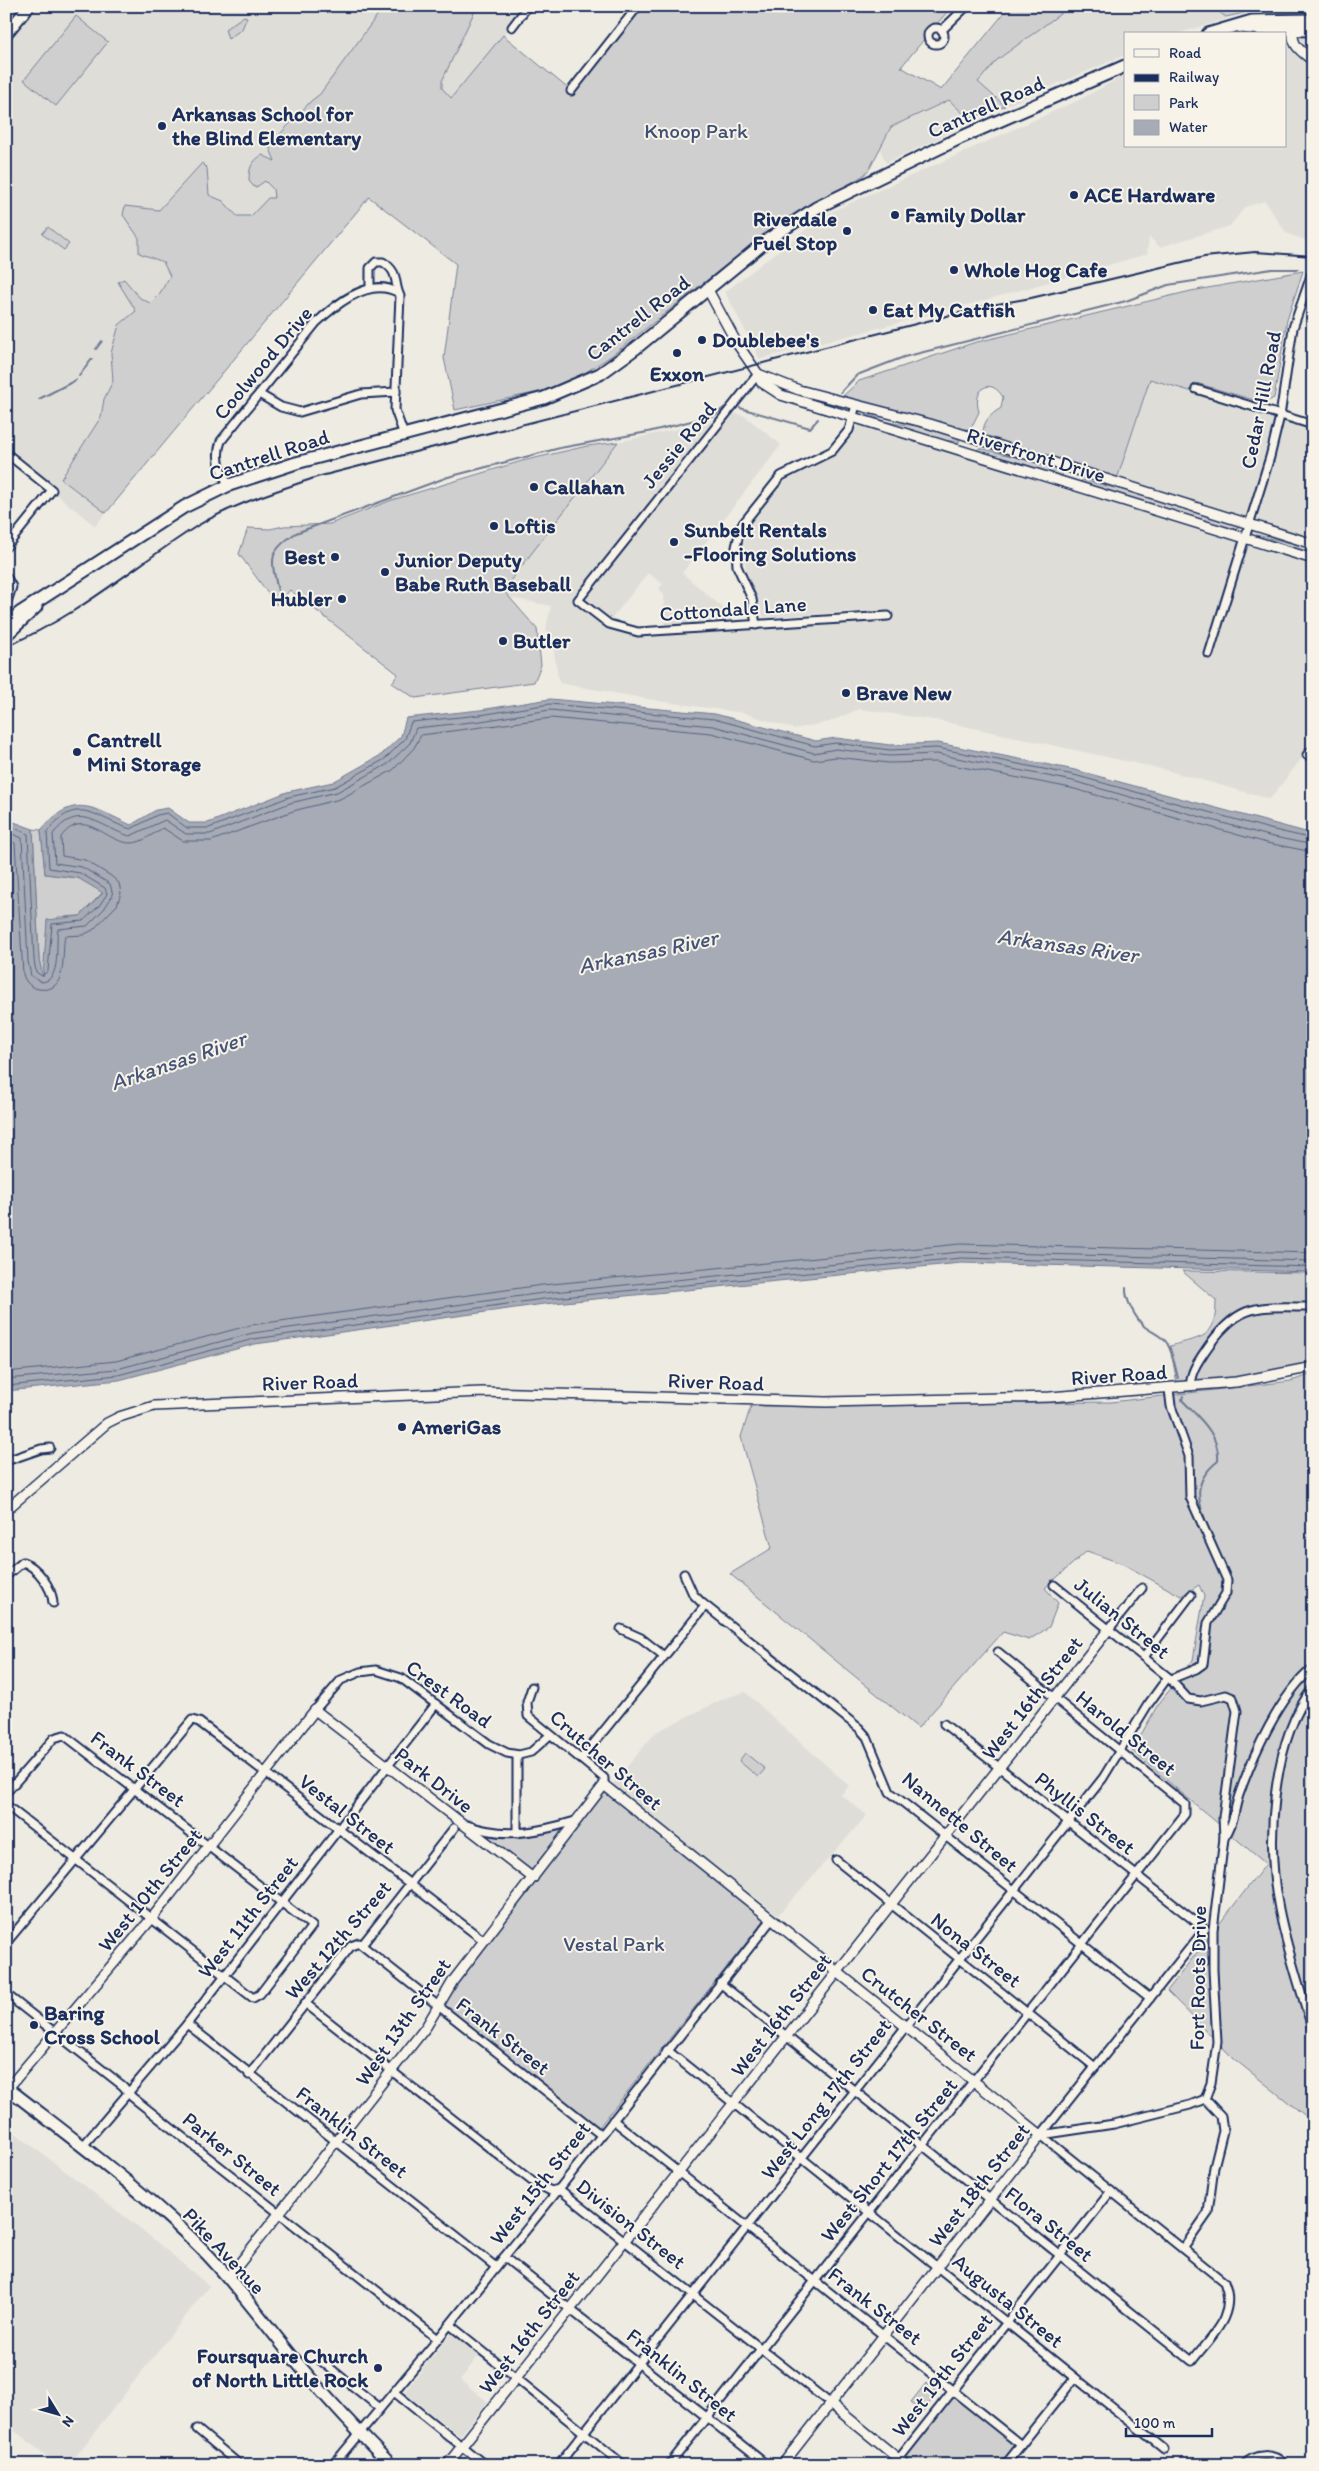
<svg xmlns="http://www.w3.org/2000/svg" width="1319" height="2471" viewBox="0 0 1319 2471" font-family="Itim,sans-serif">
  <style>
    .built { fill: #deddd8 }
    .green { fill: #cfcfcf; stroke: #757f96 }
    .water { fill: #a6abb5; stroke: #6e7992 }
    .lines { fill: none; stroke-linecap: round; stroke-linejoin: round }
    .shore { stroke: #536181; stroke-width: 1 }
    .stream { stroke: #6e7992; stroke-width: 2 }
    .minor-casing { stroke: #1b2f5e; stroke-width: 11 }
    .tertiary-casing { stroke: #1b2f5e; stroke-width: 12 }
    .secondary-casing { stroke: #1b2f5e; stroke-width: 14 }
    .primary-casing { stroke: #1b2f5e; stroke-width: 15 }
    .minor { stroke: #f7f3e8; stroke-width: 7 }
    .tertiary { stroke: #f7f3e8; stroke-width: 9 }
    .secondary { stroke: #f7f3e8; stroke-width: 10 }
    .primary { stroke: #f7f3e8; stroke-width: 11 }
    .rail { stroke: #1b2f5e; stroke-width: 2 }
    .poi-dot { fill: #1b2f5e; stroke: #f7f3e8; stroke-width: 2 }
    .labels { text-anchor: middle; stroke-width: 4; stroke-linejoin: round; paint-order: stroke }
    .street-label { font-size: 21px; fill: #1b2f5e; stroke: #f7f3e8 }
    .poi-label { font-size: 21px; font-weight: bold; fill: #1b2f5e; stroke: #f7f3e8; text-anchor: start }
    .park-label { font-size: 21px; fill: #3f4f75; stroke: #f7f3e8 }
    .water-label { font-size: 22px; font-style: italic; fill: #455478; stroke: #f7f3e8 }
  </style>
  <rect width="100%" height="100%" fill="#eeebe2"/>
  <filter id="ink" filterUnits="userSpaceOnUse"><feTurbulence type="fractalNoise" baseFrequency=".02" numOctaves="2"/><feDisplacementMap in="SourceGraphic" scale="10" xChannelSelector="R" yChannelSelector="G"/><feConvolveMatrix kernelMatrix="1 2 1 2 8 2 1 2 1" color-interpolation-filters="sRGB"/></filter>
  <g filter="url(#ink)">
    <g class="built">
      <path d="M29,6H528L95,526L6,453V34Z"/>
      <path d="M1071,6H1210L1226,17V19L1176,34H1125V55L1005,106L978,82L997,60Z"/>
      <path d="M1302,31L1313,33V243L1286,233L1265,201L1245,207L1230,226L1160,247L1149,237L1147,254L978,302L760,359L725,292L826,214L1079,100L1125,75V146H1285V48L1288,49Z"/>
      <path d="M949,100L970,121L950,130L939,138L886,163L880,149L891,127Z"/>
      <path d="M1150,379L1313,430V744L1270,799L1162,769L941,721L859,709L829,722L794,729L744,713L659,701L559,683L553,646L546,629L551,606L510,598L502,590L618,442L714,421L724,412L733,413L745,416L781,445L682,573L729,613L731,624L665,629L664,594L659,589L663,584L648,573L609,622L582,602L580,604L616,628L647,634L869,621L871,611L764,617L747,575L743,548L748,526L784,481L835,456L858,425H864L1110,501Z"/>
      <path d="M745,1692L849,1786L841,1795L867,1815L778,1915L611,1786L656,1732L723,1699Z"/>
      <path d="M6,2126L141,2229L209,2286L69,2465H58L6,2424Z"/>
      <path d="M453,2331L480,2354L460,2380L488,2402L460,2436L404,2392Z"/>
    </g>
    <g class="green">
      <path d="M384,6H477L442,81V88L451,98L503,35L571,91L638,6H952L901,67L941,90L1010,6H1071L997,60L978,82L1005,106L969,119L949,100L891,127L870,168L864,175L764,235L611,356L583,374L543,391L455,410L444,358L456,264L369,197L106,513L61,479L101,417L104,399L113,381L111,353L119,325L136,311L118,282L124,279L140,298L150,303L160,293L170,276L163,262L139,253V238L123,215L125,206L159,210L202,163L207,168L209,195L223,201L237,216H251L268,198H274L273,189L265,181L255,188L249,181C249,168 251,162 262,155L275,161L269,146L311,101L320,94Z"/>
      <path d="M1210,6H1236L1244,13L1226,17Z"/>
      <path d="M76,16L108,42L56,106L24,80Z"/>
      <path d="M244,16L247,17L242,29L228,39L225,29Z"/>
      <path d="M48,227L69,244L64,250L42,234Z"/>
      <path d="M1303,271L1287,320L1274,398L1264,403L1196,383L1193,392L1150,379L1117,479L988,438L983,434C983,421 990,415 1001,408L1003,397C990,376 972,389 979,412L971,428L961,431L840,399L859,381L973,343L1191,291Z"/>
      <path d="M867,414C876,417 884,421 893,423C911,426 949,426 960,441C939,444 886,424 864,417Z"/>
      <path d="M618,442L503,590L537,629L541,665L534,682L415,698L392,683L398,674L290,590L277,605L239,554L248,528L270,529L284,526L330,524L392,500L522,461L587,446Z"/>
      <path d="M979,448L1055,467L1063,475L1059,476L983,454L977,450Z"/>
      <path d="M1082,480L1155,498L1235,523L1239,527L1232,528L1129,500L1081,483Z"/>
      <path d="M1256,535L1313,548V557L1255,537Z"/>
      <path d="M33,829L41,830L45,874L78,878L103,892L80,916L58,917L43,980L39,959Z"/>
      <path d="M1182,1271L1313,1273V1365L1232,1380L1177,1383L1170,1346C1203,1336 1216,1340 1216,1300Z"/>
      <path d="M1313,1374V1867L1307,1905L1313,1909V2122L1233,2058L1167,1991L1266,1864L1132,1751L1157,1706L1193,1660L1204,1596L1199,1585L1181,1596L1123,1564L1087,1551L1045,1588L1058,1603L1049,1627L1029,1640L1003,1632L918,1728L730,1574L772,1548L741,1437L751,1406L1111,1402L1291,1381Z"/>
      <path d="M745,1753L765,1769L758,1777L739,1761Z"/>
      <path d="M603,1792L608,1793L766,1918L599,2127L443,2007L458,1980Z"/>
      <path d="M558,1830L561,1834L535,1869L531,1870L488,1838V1836L527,1837Z"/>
      <path d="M926,2383L938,2392L923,2411L911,2402Z"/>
      <path d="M952,2397H956L1015,2443V2446L1001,2465H914L906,2459V2455Z"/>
    </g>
    <path class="water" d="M550,699L715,714L816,741L836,738L890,745L938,743L1075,770L1313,834V1272L961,1263L544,1304L255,1344L119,1380L6,1391V819L33,829L39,959L43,977L47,920L80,916L103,893L78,878L45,874L41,830C74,792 92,807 131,825L156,810L168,808L189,823H208L287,792L333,782L381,755L401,736L406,718L480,710Z"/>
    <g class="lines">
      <g class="shore">
        <path d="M6,824L28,834L34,960L36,972L42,976L48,971L52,924L83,921L99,906L107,894L105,888L80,873L49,868L47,832C78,792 96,819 131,829L157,815L167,813L187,828H209L289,797L335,787L385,759L405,739L411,722L480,715L550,704L714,719L815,746L836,743L890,750L937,748L1074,775L1270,829L1313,839"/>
        <path d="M6,831L22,838L28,961L31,976L42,982C62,980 55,944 58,929L87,926L104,909L113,895L110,884L82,867L55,863L53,834C80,800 100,828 130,836L165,820L186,834H210L290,803L337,792L388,764L410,743L416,728L481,721L550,710L713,726L814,753L836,749L889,756L937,754L1073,781L1269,836L1313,845"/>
        <path d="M6,839L15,843L23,974C25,982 31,988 39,989C69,994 61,953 65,936L83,935L93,930L117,905L121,893L119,883L111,876L85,860L62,856L61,837C84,806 106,843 131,843C143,843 153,833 163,828L183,841H211L293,811L340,799L393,770L414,748L421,735L551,718L711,733L814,760L836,757L889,763L936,762L1071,788L1267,843L1313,852"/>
        <path d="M6,1372L116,1361L251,1325L542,1285L960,1244L1313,1253"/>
        <path d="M6,1379L117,1369L253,1333L543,1293L960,1252L1313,1261"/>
        <path d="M6,1386L118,1375L254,1339L543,1299L961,1258L1313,1267"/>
      </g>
      <g class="stream">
        <path d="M96,349L102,341"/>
        <path d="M79,376L92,359"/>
        <path d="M841,392L857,375L904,357L1126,301L1168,285L1272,269H1298"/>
        <path d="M39,399L76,380"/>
        <path d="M740,408L810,428L818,419"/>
        <path d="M278,591C271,559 267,552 296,533L448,477L560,448L648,432L715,415L725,407"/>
        <path d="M1126,1288C1125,1300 1136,1319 1145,1327C1153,1333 1161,1335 1167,1343C1173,1353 1175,1367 1178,1378"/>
        <path d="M1183,1396L1182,1400C1199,1418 1220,1434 1218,1461C1186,1486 1202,1509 1213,1541"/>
      </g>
      <g class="minor-casing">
        <g id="minor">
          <path d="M512,27L528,6"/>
          <circle cx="936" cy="36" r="8"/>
          <path d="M942,30L967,6"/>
          <path d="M571,91L638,6"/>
          <path d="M370,287V268L376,262H383C400,273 393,282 400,296L395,410L404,435"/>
          <path d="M758,374L578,600L609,624L638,632L888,616"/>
          <path d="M1196,389L1313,425"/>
          <path d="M259,394L281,407L300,412L361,394L396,392"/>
          <path d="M6,453L52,490L6,547"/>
          <path d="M229,485C220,472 215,457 221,441L316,323C336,304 369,277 397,292"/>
          <path d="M6,576L12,587L6,605"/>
          <path d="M756,625L752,599L737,566L736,547L741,526L781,476L832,451L849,430L856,405"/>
          <path d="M1209,654L1270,457L1280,416L1293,328L1313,270"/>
          <path d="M1313,749L1307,755L1313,757"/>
          <path d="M1191,1386C1189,1374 1199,1360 1205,1351C1239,1301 1257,1307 1313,1307"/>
          <path d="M1169,1389L1171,1406L1189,1456L1190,1497L1227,1580L1226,1593L1208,1623L1203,1664L1196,1669L1171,1679"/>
          <path d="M6,1461L41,1449L50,1448"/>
          <path d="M684,1574L693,1594L701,1602L859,1728L867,1737L890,1792L1150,1998"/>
          <path d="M6,1576L23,1562C37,1567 52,1587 53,1603"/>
          <path d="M1054,1585L1168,1677L1188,1699L1201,1701L1226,1695L1233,1698L1237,1711L1223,1817L1224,1838"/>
          <path d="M621,1629L641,1638L664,1656"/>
          <path d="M1109,1629L1142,1588"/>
          <path d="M1144,1657L1191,1595"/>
          <path d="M532,1687L527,1702L528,1716L604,1778V1785"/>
          <path d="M1313,1688C1271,1741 1266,1845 1279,1909C1287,1950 1301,1991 1313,2031"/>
          <path d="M315,1710L341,1680L360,1672L376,1670L401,1678L489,1744L507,1753L519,1755L531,1752L550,1735"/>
          <path d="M944,1724L1205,1929L1041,2135"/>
          <path d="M517,1755V1833"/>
          <path d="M581,1759L705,1606"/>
          <path d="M6,1793L54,1738L64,1735L312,1926L260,1994L253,1998L6,1805"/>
          <path d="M467,1825C504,1839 539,1832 575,1821"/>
          <path d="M836,1860L1095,2067"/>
          <path d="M6,1943L192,1720L199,1722L228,1744L483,1940"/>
          <path d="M362,1945L454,1828"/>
          <path d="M720,1983L1192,2361C1210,2337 1238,2315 1224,2282L1041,2135"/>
          <path d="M6,1994L123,2086L132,2097L438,2339"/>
          <path d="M305,2003L533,2182L551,2191L559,2189L831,2404"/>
          <path d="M187,2024L496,2267"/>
          <path d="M667,2050L1164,2449"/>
          <path d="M249,2075L351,1946L359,1943L601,2135"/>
          <path d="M613,2120L1021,2445"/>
          <path d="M1041,2135L1114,2124L1190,2105L1205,2099L1211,2083L1217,2042L1213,1970V1930L1224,1838C1234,1825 1234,1810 1239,1795C1253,1755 1280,1695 1313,1668"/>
          <path d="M82,2147L187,2024L436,1704"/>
          <path d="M1183,2249L1208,2213L1214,2167L1223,2131L1221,2116L1205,2099"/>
          <path d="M504,2257L767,2465"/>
          <path d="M450,2325L624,2465"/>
          <path d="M320,2360L380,2408"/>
          <path d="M394,2392L485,2465"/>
          <path d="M197,2429L240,2465"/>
          <path d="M333,2465L438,2339L559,2189L772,1919"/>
          <path d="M558,2465L1103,1778L1147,1706L1168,1677"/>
          <path d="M669,2465L1185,1814V1804L998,1652"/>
          <path d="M894,2465L1111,2191"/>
          <path d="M1005,2465L1075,2378"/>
          <path d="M1244,2465C1254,2453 1274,2452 1285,2465"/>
        </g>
      </g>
      <g class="tertiary-casing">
        <g id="tertiary">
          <path d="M1294,28C1289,44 1301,51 1313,61"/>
          <path d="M707,288L736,342L758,374L761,382L781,395L1313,559"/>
          <path d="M758,374L799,390L930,424L1313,544"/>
          <path d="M6,1510L107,1423L119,1417L154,1406L482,1392L826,1402L1050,1397L1236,1382L1313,1367"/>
          <path d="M8,2088L152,1918L315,1710L533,1878"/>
          <path d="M228,2278L426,2027L453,1981L604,1785L1041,2135L782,2465"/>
          <path d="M831,2404L906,2465"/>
          <path d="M447,2465L1109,1629"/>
        </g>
      </g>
      <g class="secondary-casing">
        <path id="secondary" d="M6,34L29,6"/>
      </g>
      <g class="primary-casing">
        <g id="primary">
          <path d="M1241,27L1261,29L1313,30"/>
          <path d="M1208,34L1252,21L1313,20"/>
          <path d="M6,625L21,612L184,507L229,485L296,463L544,398L600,374L636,348L770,238L816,208L962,137L1125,66"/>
          <path d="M6,635L36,607"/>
          <path d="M6,2087C74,2140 146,2192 207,2254C242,2291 271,2332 304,2371C331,2403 361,2435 391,2465"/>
        </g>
      </g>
      <use href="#minor" class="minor"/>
      <use href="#tertiary" class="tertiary"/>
      <use href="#secondary" class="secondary"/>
      <use href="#primary" class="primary"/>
      <path class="rail" d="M6,646C76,618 134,566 197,526C233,504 277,491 317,477L986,306L1031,298L1204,257L1255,252L1313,256"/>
    </g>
  </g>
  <g class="poi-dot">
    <circle cx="162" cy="126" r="5"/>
    <circle cx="1074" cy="195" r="5"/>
    <circle cx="895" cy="215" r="5"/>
    <circle cx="847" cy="231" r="5"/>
    <circle cx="954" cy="270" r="5"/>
    <circle cx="873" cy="310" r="5"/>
    <circle cx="702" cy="340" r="5"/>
    <circle cx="677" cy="353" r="5"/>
    <circle cx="534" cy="487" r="5"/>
    <circle cx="494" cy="526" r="5"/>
    <circle cx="674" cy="542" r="5"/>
    <circle cx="335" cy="557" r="5"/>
    <circle cx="385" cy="572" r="5"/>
    <circle cx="342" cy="599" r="5"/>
    <circle cx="503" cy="641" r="5"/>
    <circle cx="846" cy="693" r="5"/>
    <circle cx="77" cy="752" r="5"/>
    <circle cx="402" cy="1427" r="5"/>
    <circle cx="34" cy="2025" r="5"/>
    <circle cx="378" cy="2368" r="5"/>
  </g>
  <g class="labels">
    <g class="street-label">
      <text transform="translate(986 107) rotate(-24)" y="7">Cantrell Road</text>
      <text transform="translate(638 318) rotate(-38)" y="7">Cantrell Road</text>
      <text transform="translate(263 363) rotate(-50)" y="7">Coolwood Drive</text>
      <text transform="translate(1261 400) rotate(-79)" y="7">Cedar Hill Road</text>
      <text transform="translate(679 445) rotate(-51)" y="7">Jessie Road</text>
      <text transform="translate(269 455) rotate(-18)" y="7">Cantrell Road</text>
      <text transform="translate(1036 455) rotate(17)" y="7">Riverfront Drive</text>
      <text transform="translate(733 609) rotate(-4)" y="7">Cottondale Lane</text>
      <text transform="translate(1119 1375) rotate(-4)" y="7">River Road</text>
      <text transform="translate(310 1382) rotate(-2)" y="7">River Road</text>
      <text transform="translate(716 1382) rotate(2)" y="7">River Road</text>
      <text transform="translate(1122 1618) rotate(39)" y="7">Julian Street</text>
      <text transform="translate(449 1694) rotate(36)" y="7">Crest Road</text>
      <text transform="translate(1032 1698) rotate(-52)" y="7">West 16th Street</text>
      <text transform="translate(1126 1733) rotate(39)" y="7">Harold Street</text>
      <text transform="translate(606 1760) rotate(41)" y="7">Crutcher Street</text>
      <text transform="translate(138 1769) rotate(37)" y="7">Frank Street</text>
      <text transform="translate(434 1780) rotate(38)" y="7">Park Drive</text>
      <text transform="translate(1085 1813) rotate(38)" y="7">Phyllis Street</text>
      <text transform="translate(347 1814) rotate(38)" y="7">Vestal Street</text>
      <text transform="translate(960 1822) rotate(40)" y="7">Nannette Street</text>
      <text transform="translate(150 1890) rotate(-51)" y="7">West 10th Street</text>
      <text transform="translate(248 1917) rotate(-52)" y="7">West 11th Street</text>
      <text transform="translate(338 1940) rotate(-49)" y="7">West 12th Street</text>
      <text transform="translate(976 1950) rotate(38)" y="7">Nona Street</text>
      <text transform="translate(1198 1978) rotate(-89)" y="7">Fort Roots Drive</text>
      <text transform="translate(919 2014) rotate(38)" y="7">Crutcher Street</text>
      <text transform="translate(781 2015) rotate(-52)" y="7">West 16th Street</text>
      <text transform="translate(403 2022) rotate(-55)" y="7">West 13th Street</text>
      <text transform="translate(503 2036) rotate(38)" y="7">Frank Street</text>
      <text transform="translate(826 2099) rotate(-52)" y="7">West Long 17th Street</text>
      <text transform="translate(352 2132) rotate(38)" y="7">Franklin Street</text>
      <text transform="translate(232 2154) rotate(39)" y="7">Parker Street</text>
      <text transform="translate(889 2160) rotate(-51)" y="7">West Short 17th Street</text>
      <text transform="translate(540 2183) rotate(-52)" y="7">West 15th Street</text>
      <text transform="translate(979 2185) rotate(-52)" y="7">West 18th Street</text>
      <text transform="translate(631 2224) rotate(38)" y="7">Division Street</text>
      <text transform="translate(1049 2224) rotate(39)" y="7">Flora Street</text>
      <text transform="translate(224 2251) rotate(47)" y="7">Pike Avenue</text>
      <text transform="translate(1008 2301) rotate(39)" y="7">Augusta Street</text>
      <text transform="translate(875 2306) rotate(38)" y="7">Frank Street</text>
      <text transform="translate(529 2332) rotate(-52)" y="7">West 16th Street</text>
      <text transform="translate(682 2375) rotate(39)" y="7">Franklin Street</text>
      <text transform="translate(942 2375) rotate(-52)" y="7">West 19th Street</text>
    </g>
    <g class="poi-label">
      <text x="172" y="121">Arkansas School for<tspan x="172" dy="24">the Blind Elementary</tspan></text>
      <text x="1084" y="202">ACE Hardware</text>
      <text x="905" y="222">Family Dollar</text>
      <text x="837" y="226" text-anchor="end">Riverdale<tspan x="837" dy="24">Fuel Stop</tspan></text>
      <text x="964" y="277">Whole Hog Cafe</text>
      <text x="883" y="317">Eat My Catfish</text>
      <text x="712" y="347">Doublebee's</text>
      <text x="677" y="381" text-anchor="middle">Exxon</text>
      <text x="544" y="494">Callahan</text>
      <text x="504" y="533">Loftis</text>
      <text x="684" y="537">Sunbelt Rentals<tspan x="684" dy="24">-Flooring Solutions</tspan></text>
      <text x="325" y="564" text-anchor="end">Best</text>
      <text x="395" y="567">Junior Deputy<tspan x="395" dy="24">Babe Ruth Baseball</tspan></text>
      <text x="332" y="606" text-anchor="end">Hubler</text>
      <text x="513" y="648">Butler</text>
      <text x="856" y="700">Brave New</text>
      <text x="87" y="747">Cantrell<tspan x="87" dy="24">Mini Storage</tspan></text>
      <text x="412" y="1434">AmeriGas</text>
      <text x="44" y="2020">Baring<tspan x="44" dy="24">Cross School</tspan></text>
      <text x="368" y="2363" text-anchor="end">Foursquare Church<tspan x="368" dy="24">of North Little Rock</tspan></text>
    </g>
    <g class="park-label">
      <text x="696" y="138">Knoop Park</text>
      <text x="614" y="1951">Vestal Park</text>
    </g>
    <g class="water-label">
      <text transform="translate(1068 945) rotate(8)" y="8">Arkansas River</text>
      <text transform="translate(648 951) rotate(-12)" y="8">Arkansas River</text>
      <text transform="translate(178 1060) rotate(-19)" y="8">Arkansas River</text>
    </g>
  </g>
  <rect width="1319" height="2471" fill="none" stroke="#f7f3e8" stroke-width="25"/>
  <rect x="12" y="12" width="1294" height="2446" fill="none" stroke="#1b2f5e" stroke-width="2" filter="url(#ink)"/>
  <rect x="1124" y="32" width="162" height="115" fill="#f7f3e8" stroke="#9fa5b1"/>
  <rect x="1134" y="49" width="25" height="8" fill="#f7f3e8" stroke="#9fa5b1"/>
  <text x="1169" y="58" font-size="15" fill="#1b2f5e">Road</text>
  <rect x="1134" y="74" width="25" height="8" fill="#1b2f5e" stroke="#9fa5b1"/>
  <text x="1169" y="82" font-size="15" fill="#1b2f5e">Railway</text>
  <rect x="1134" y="95" width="25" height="15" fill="#cfcfcf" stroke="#9fa5b1"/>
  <text x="1169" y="108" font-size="15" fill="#1b2f5e">Park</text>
  <rect x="1134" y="120" width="25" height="15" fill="#a6abb5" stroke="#9fa5b1"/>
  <text x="1169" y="132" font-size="15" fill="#1b2f5e">Water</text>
  <g transform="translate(58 2414) rotate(127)" stroke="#f7f3e8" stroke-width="4" paint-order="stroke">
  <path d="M0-4L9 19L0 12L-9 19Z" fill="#1b2f5e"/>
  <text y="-8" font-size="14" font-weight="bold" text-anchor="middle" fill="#1b2f5e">N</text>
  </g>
  <path d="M1126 2428v8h86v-8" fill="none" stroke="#1b2f5e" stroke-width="2.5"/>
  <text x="1134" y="2428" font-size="15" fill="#1b2f5e" stroke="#f7f3e8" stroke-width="4" paint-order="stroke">100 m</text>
</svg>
